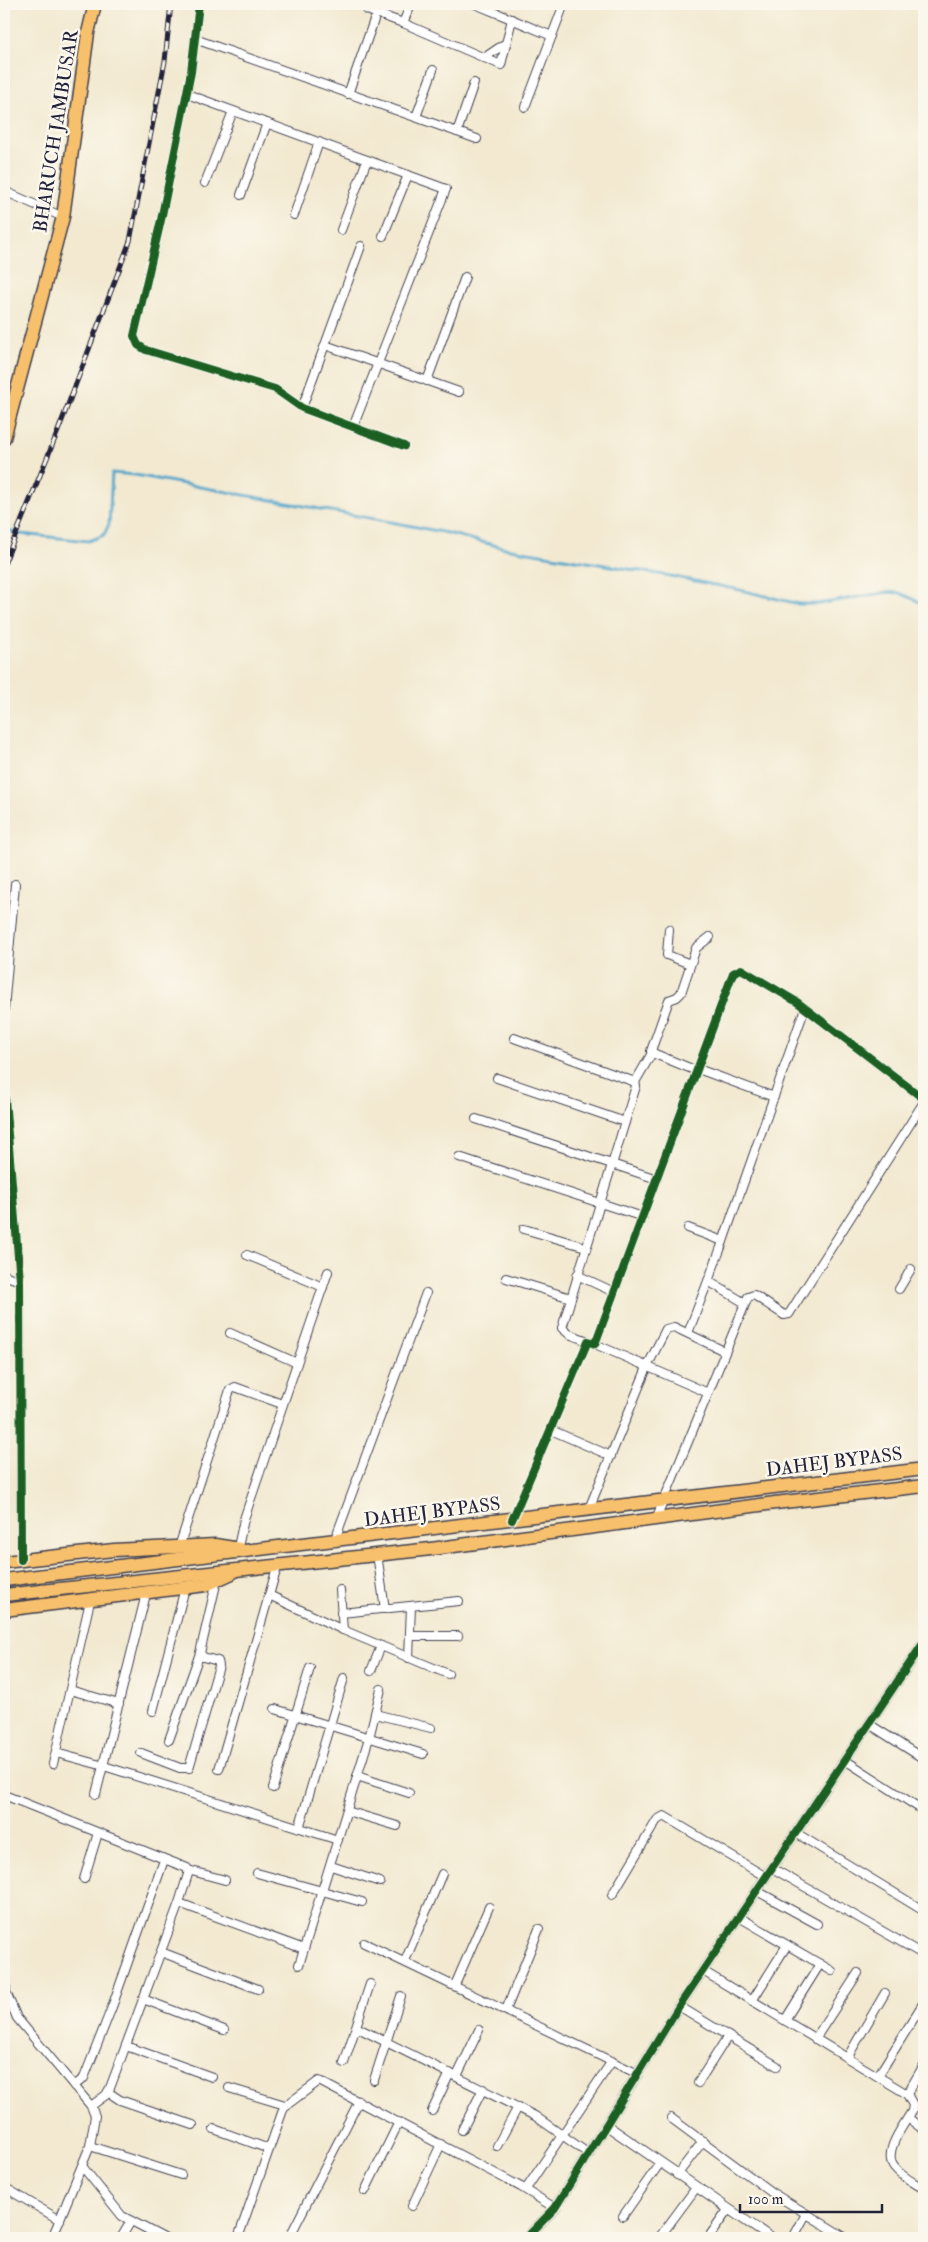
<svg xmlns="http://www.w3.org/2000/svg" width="928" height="2242" viewBox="0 0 928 2242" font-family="'IM FELL Double Pica',serif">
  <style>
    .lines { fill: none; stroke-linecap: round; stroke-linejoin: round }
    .stream { stroke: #4fa5cb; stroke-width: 3 }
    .minor-casing { stroke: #414051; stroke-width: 10 }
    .tertiary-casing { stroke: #414051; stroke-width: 11 }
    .trunk-casing { stroke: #414051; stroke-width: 15 }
    .minor { stroke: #fff; stroke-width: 8 }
    .tertiary { stroke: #fff; stroke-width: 9 }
    .trunk { stroke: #f7c06c; stroke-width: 12 }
    .rail-casing { stroke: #22223b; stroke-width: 5 }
    .rail { stroke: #fbf7ec; stroke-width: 3; stroke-dasharray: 9; stroke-linecap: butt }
    .cycleway-casing { stroke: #fbf7ec; stroke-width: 11 }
    .cycleway { stroke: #1b5e20; stroke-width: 8 }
    .labels { text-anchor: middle; stroke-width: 5; stroke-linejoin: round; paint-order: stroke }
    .street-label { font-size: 19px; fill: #22223b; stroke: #fbf7ec }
  </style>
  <rect width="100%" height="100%" fill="#fbf7ec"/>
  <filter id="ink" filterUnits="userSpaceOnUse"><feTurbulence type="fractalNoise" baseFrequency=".02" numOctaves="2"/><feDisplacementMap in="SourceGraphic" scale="10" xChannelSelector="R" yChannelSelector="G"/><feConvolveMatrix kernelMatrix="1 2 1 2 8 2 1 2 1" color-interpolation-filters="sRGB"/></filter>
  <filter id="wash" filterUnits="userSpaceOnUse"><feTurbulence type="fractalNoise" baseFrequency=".0096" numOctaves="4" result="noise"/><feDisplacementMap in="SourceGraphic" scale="20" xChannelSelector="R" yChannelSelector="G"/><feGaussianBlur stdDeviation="1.12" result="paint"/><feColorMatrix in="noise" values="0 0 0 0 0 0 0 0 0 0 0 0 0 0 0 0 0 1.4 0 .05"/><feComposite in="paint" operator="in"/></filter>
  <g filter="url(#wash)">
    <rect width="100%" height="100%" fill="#f2e9d0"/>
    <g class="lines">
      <path class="stream" d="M4,529L20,534L89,541L104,535L109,524L112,473L135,475L407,525L447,533L505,548L670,576L740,590L799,604H818L888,592L900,593L924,604"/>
    </g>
  </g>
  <g filter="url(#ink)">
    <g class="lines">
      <g class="minor-casing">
        <g id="minor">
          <path d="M199,4L191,72L161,220L134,336L138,345L146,350L275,389L302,408L404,446"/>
          <path d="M475,4L552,36"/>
          <path d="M367,10L403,23L501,65L512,19"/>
          <path d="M403,23L411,4"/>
          <path d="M195,39L477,139"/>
          <path d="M484,58L506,43"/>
          <path d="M187,94L446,189L353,427"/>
          <path d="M348,94L374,20"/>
          <path d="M525,107L564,4"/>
          <path d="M416,117L433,70"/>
          <path d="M457,132L474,83"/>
          <path d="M205,183L233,111"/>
          <path d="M4,191L63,217"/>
          <path d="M241,195L267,123"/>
          <path d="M294,215L319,142"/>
          <path d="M341,230L367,160"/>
          <path d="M383,236L408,175"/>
          <path d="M325,345L459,392"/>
          <path d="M427,381L465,277"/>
          <path d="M302,408L361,246"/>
          <path d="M669,929L667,955L690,964"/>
          <path d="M4,1009L15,884"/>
          <path d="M514,1038L635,1082L636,1086L562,1328L569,1334L588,1341"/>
          <path d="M698,1069L774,1097"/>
          <path d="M697,1071L655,1054L651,1051L669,1000L677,997L681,993L696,948L710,937"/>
          <path d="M497,1078L625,1122"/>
          <path d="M635,1082L652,1053"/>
          <path d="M4,1086L20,1281L21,1560"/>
          <path d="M476,1119L657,1179"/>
          <path d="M459,1157L643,1217"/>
          <path d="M688,1228L723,1241"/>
          <path d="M524,1229L586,1247"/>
          <path d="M247,1255L323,1287"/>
          <path d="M4,1275L20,1281"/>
          <path d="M577,1275L614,1292"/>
          <path d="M506,1278L571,1298"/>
          <path d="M708,1281L745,1303"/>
          <path d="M899,1289L911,1269"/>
          <path d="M230,1333L297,1363"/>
          <path d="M688,1333L720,1250L805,1008"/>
          <path d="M595,1344L706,1392"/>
          <path d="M551,1430L611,1456"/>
          <path d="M588,1511L648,1365L666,1329L674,1327L724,1351"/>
          <path d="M656,1519L748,1297L754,1295L784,1315L789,1314L924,1102"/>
          <path d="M512,1520L588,1341L595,1344L733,973L741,969L797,1002L924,1099"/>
          <path d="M334,1542L426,1293"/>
          <path d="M179,1547L230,1390L235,1387L282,1404"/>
          <path d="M237,1552L244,1519L328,1272"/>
          <path d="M377,1554L385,1609"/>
          <path d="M340,1590L343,1630"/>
          <path d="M269,1595L343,1630L448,1674"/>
          <path d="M341,1613L459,1601"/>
          <path d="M410,1636H458"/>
          <path d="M409,1658L411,1606"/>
          <path d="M371,1671L381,1646"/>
          <path d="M70,1690L119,1704"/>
          <path d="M275,1709L423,1754"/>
          <path d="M153,1711L185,1588"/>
          <path d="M375,1714L431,1728"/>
          <path d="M869,1724L924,1759"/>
          <path d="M169,1740L200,1653"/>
          <path d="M56,1753L104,1766L338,1840"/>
          <path d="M141,1753L180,1768H189L219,1666L218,1661L203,1657L200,1653L217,1580"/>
          <path d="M845,1760L924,1811"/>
          <path d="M53,1764L90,1601"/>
          <path d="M219,1769L278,1564"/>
          <path d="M357,1776L409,1793"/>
          <path d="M273,1788L310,1668"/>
          <path d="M96,1794L146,1594"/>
          <path d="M4,1795L187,1868L189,1871L179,1903L110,2088L106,2095L91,2106"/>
          <path d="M347,1811L397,1826"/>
          <path d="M299,1828L344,1678"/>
          <path d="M796,1833L924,1911"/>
          <path d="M331,1866L380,1882"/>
          <path d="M772,1868L924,1955"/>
          <path d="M188,1870L225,1880"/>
          <path d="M257,1873L362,1902"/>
          <path d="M84,1879L98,1833"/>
          <path d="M757,1891L817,1924"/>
          <path d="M612,1895L657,1820L664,1816L766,1877"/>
          <path d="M179,1903L304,1949"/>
          <path d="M739,1917L832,1971"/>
          <path d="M364,1943L638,2074"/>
          <path d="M4,1950L6,1992L17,2018L91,2106L95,2116L90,2146L52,2238"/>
          <path d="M161,1952L258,1989"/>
          <path d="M405,1961L442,1874"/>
          <path d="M299,1965L369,1738L381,1689"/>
          <path d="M703,1971L907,2094L913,2105L912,2111C904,2125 881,2153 895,2168C902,2177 915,2183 924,2189"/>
          <path d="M455,1985L489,1907"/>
          <path d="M143,1999L224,2030"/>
          <path d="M752,2001L787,1945"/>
          <path d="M679,2006L777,2066"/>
          <path d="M506,2010L539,1929"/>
          <path d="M785,2020L820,1964"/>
          <path d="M356,2027L535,2116L589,2154"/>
          <path d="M815,2039L858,1973"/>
          <path d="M126,2046L212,2077"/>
          <path d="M847,2058L885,1993"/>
          <path d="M344,2063L370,1984"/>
          <path d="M457,2076L479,2030"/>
          <path d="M878,2076L924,2002"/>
          <path d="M374,2080L401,1996"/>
          <path d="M698,2083L728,2036"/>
          <path d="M74,2086L84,2078L112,2007L164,1860"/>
          <path d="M229,2088L285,2105"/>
          <path d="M108,2092L120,2100L193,2125"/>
          <path d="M907,2094L924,2065"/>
          <path d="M432,2111L450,2073"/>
          <path d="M671,2118L771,2192L846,2238"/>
          <path d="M908,2118L924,2130"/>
          <path d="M214,2129L269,2149"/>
          <path d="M462,2130L483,2089"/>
          <path d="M90,2146L181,2175"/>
          <path d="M497,2146L518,2107"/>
          <path d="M82,2166L122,2216L164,2238"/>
          <path d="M677,2175L703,2141"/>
          <path d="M4,2187L60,2220"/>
          <path d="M526,2189L612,2061"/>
          <path d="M365,2191L399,2122"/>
          <path d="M412,2206L441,2144"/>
          <path d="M623,2216L660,2163"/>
          <path d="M121,2238L131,2221"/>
          <path d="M238,2238L284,2107L319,2081L521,2187L555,2208"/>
          <path d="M289,2238L359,2101"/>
          <path d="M659,2238L696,2188"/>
          <path d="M708,2238L728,2210"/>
          <path d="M793,2238L806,2214"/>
          <path d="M923,2238L924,2236"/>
        </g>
      </g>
      <g class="tertiary-casing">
        <g id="tertiary">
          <path d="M606,2125L771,2238"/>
          <path d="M526,2238L555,2208L679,2006L924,1642"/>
        </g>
      </g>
      <g class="trunk-casing">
        <g id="trunk">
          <path d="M4,438L63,217L88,33L95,4"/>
          <path d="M4,1562L114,1550L215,1545L240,1549"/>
          <path d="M4,1580L924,1469"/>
          <path d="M4,1595L431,1549L775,1503L924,1486"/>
          <path d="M4,1610L206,1585L232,1573"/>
        </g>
      </g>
      <use href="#minor" class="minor"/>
      <use href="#tertiary" class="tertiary"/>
      <use href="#trunk" class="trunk"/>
      <g class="rail-casing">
        <path id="rail" d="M4,564L58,431L130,241L165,61L171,4"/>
      </g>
      <use href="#rail" class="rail"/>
      <g class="cycleway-casing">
        <g id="cycleway">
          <path d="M199,4L191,72L161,220L134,336L138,345L146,350L275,389L302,408L404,446"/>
          <path d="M4,1086L20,1281L21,1560"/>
          <path d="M512,1520L588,1341L595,1344L733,973L741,969L797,1002L924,1099"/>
          <path d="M526,2238L555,2208L679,2006L924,1642"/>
        </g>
      </g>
      <use href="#cycleway" class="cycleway"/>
    </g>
  </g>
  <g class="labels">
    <g class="street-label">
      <text transform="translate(55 131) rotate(-81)" y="7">BHARUCH JAMBUSAR</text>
      <text transform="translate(834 1461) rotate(-7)" y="7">DAHEJ BYPASS</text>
      <text transform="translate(432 1511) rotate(-7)" y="7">DAHEJ BYPASS</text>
    </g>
  </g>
  <rect width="928" height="2242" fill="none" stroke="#fbf7ec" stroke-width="20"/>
  <path d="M740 2204v8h142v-8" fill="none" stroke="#22223b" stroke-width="2.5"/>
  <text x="748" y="2204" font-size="15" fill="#22223b" stroke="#fbf7ec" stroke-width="4" paint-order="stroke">100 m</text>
</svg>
